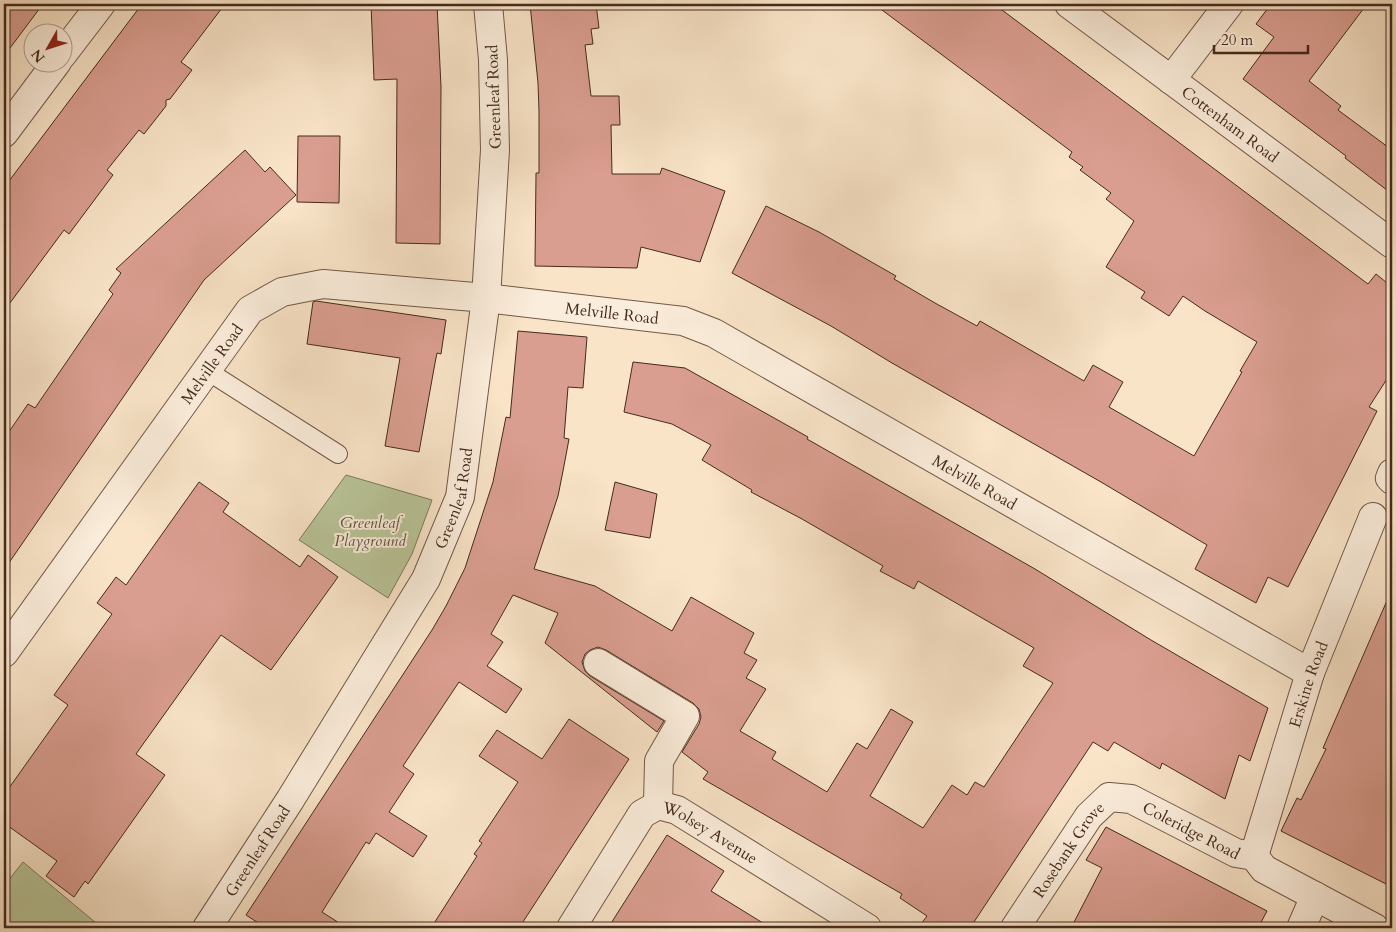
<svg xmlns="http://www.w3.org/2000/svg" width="1396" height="932" viewBox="0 0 1396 932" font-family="Cardo,serif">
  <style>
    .green { fill: #b9c599; stroke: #7f785c }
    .building { fill: #da9e90; stroke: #452a1e }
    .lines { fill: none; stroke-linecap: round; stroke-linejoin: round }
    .lane-casing { stroke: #725848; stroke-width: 20 }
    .street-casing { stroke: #725848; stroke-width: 30 }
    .lane { stroke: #fbeddb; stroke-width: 18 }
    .street { stroke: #fbeddb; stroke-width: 28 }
    .labels { text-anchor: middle; stroke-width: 4; stroke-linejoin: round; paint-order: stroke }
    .street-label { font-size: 16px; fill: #452a1e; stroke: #fbeddb }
    .park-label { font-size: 16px; font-style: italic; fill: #62513d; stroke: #fbeddb }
  </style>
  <rect width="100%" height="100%" fill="#f9e4c8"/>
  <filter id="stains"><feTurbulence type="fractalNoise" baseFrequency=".004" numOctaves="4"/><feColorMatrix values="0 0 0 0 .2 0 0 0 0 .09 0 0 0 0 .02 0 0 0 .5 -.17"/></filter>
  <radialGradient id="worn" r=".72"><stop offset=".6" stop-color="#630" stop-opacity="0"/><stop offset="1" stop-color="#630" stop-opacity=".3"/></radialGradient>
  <g class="green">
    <path d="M346,475L432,500L412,554L388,598L299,540Z"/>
    <path d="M23,862L102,928H4V886Z"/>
  </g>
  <g class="building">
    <path d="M4,4H43L4,56Z"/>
    <path d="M142,4H225L181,62L192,70L170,99L166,100V106L144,134L139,130L107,170L113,175L69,234L64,230L4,311V181H9Z"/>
    <path d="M371,4H437L441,87L440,244L396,243L397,79L374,80Z"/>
    <path d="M530,4H596L599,28L591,29L593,44L585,45L591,96H619L620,125H611L612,174H660L662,168L725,191L700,262L641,247L637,268L535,266L536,173H539V111L538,83Z"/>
    <path d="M874,4H994L1368,284L1376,274L1392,287V371L1369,407L1377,411L1288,587L1268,577L1256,603L1195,569L1207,545L1101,482L892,363L831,326L732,273L766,206L819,232L896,276L894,279L935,303L977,326L980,321L1084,381L1093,365L1123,382L1109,407L1194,456L1242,372L1240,371L1257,342L1205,311L1183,296L1169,316L1141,298L1145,292L1106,267L1134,221L1106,199L1111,193L1080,170L1083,167L1069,157L1072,152Z"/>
    <path d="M1271,4H1367L1309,81L1341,106L1338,110L1392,150V194L1345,158L1346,156L1243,79L1274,37L1256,24Z"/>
    <path d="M298,136H340L339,203L297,202Z"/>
    <path d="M245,150L265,172L270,167L296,195L204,280L4,570V439L28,404L35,408L113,294L109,290L121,273L116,269Z"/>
    <path d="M316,301L446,320L441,354L437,353L435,363L419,452L385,446L400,358L307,344L313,302Z"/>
    <path d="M518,331L587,337L583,388L568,387L564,438L569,439L563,471L558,496L534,569L595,586L672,631L691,597L754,633L744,653L757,660L746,678L766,689L740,731L776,752L772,759L827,792L857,743L867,749L891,709L913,722L870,796L923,828L952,785L967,795L975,782L984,787L1053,683L1023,666L1034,648L918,581L914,589L880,571L883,566L802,519L751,492L752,490L702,460L711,445L672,424L624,412L633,362L685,368L808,437L807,439L1035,569L1151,640L1268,708L1250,761L1239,755L1225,799L1162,763L1160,769L1114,742L1108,751L1093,742L970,928H918L927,916L900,898L902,894L703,779L708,772L682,752L699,724L701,717L699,709L693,703L606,650L598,647L590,650L585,654L582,662L585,671L590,676L664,721L657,732L545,643L558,613L513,595L491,634L503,642L487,666L522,689L506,713L459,682L403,766L414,774L389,812L427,836L413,857L376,833L369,844L366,842L322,912L347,928H266L246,915L432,630L446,606L465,568L493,482L506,417L510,418Z"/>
    <path d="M199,482L229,503L223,512L300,567L308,555L338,577L271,670L221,635L136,754L165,775L88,884L85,881L74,897L46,876L57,861L4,823V795L68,705L54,695L112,614L97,603L116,577L126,585Z"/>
    <path d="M615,482L657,494L650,538L605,530Z"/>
    <path d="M1392,589V887L1281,831L1297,798L1301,800L1326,749L1323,748Z"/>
    <path d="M569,719L629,759L519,928H431L477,856L474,854L482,843L479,841L518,782L479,756L497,730L542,759Z"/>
    <path d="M1106,827L1267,911L1258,928H1071L1102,868L1086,860Z"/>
    <path d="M667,835L724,871L711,891L771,928H608Z"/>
  </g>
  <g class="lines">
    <g class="lane-casing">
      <path id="lane" d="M206,370L338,454"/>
    </g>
    <g class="street-casing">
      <g id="street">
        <path id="s1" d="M1069,4L1392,244"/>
        <path d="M62,55L101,4"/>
        <path d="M1171,80L1229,4"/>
        <path d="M4,133L57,62"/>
        <path d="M1392,473L1390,478L1392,480"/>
        <path id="s2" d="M4,653L250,310L282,292L323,284L486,298L683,321L714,333L1310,673"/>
        <path d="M598,663L685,716L659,761L658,805"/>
        <path id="s3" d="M1254,856L1310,673L1373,517"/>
        <path id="s4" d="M207,928L290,800L426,579L460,497L486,298L495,150L493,60L488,4"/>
        <path id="s5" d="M571,928L642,814L658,805L677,810L867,928"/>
        <path id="s6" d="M1015,928L1089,816L1109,797L1131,799L1236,853L1254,856L1264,869L1375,928"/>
        <path d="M1301,928L1315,896"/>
      </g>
    </g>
    <use href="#lane" class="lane"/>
    <use href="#street" class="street"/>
  </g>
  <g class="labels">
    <g class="street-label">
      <text transform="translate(493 97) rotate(-92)" y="6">Greenleaf Road</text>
      <text dy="6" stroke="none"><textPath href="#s1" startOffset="201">Cottenham Road</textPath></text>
      <text dy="6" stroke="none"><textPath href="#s2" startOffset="791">Melville Road</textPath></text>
      <text dy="6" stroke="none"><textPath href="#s2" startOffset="356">Melville Road</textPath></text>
      <text dy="6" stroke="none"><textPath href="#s2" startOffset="1196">Melville Road</textPath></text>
      <text dy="6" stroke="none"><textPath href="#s4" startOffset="498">Greenleaf Road</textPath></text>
      <text dy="6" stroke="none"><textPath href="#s3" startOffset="180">Erskine Road</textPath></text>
      <text dy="6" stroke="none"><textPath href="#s6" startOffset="252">Coleridge Road</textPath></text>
      <text dy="6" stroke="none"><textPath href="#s5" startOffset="212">Wolsey Avenue</textPath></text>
      <text dy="6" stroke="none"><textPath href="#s4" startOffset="92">Greenleaf Road</textPath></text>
      <text dy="6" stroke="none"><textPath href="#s6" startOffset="95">Rosebank Grove</textPath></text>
    </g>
    <g class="park-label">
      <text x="370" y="528">Greenleaf<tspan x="370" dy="18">Playground</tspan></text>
    </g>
  </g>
  <rect width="1396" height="932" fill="none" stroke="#f9e4c8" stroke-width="20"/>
  <rect x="5" y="5" width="1386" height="922" fill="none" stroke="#452a1e" stroke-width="2.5"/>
  <rect x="10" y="10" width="1376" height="912" fill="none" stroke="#452a1e"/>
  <g transform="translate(48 48) rotate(231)"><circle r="24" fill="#fbeddb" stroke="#b29f8f"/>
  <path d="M0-4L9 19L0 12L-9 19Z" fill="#8f2418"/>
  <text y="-8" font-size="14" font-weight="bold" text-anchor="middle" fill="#452a1e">N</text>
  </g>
  <path d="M1214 45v8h94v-8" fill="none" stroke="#452a1e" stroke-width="2.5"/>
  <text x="1221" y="45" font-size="15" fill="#452a1e" stroke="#fbeddb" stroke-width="4" paint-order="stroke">20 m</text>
  <rect width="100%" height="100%" filter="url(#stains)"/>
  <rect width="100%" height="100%" fill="url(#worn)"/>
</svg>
